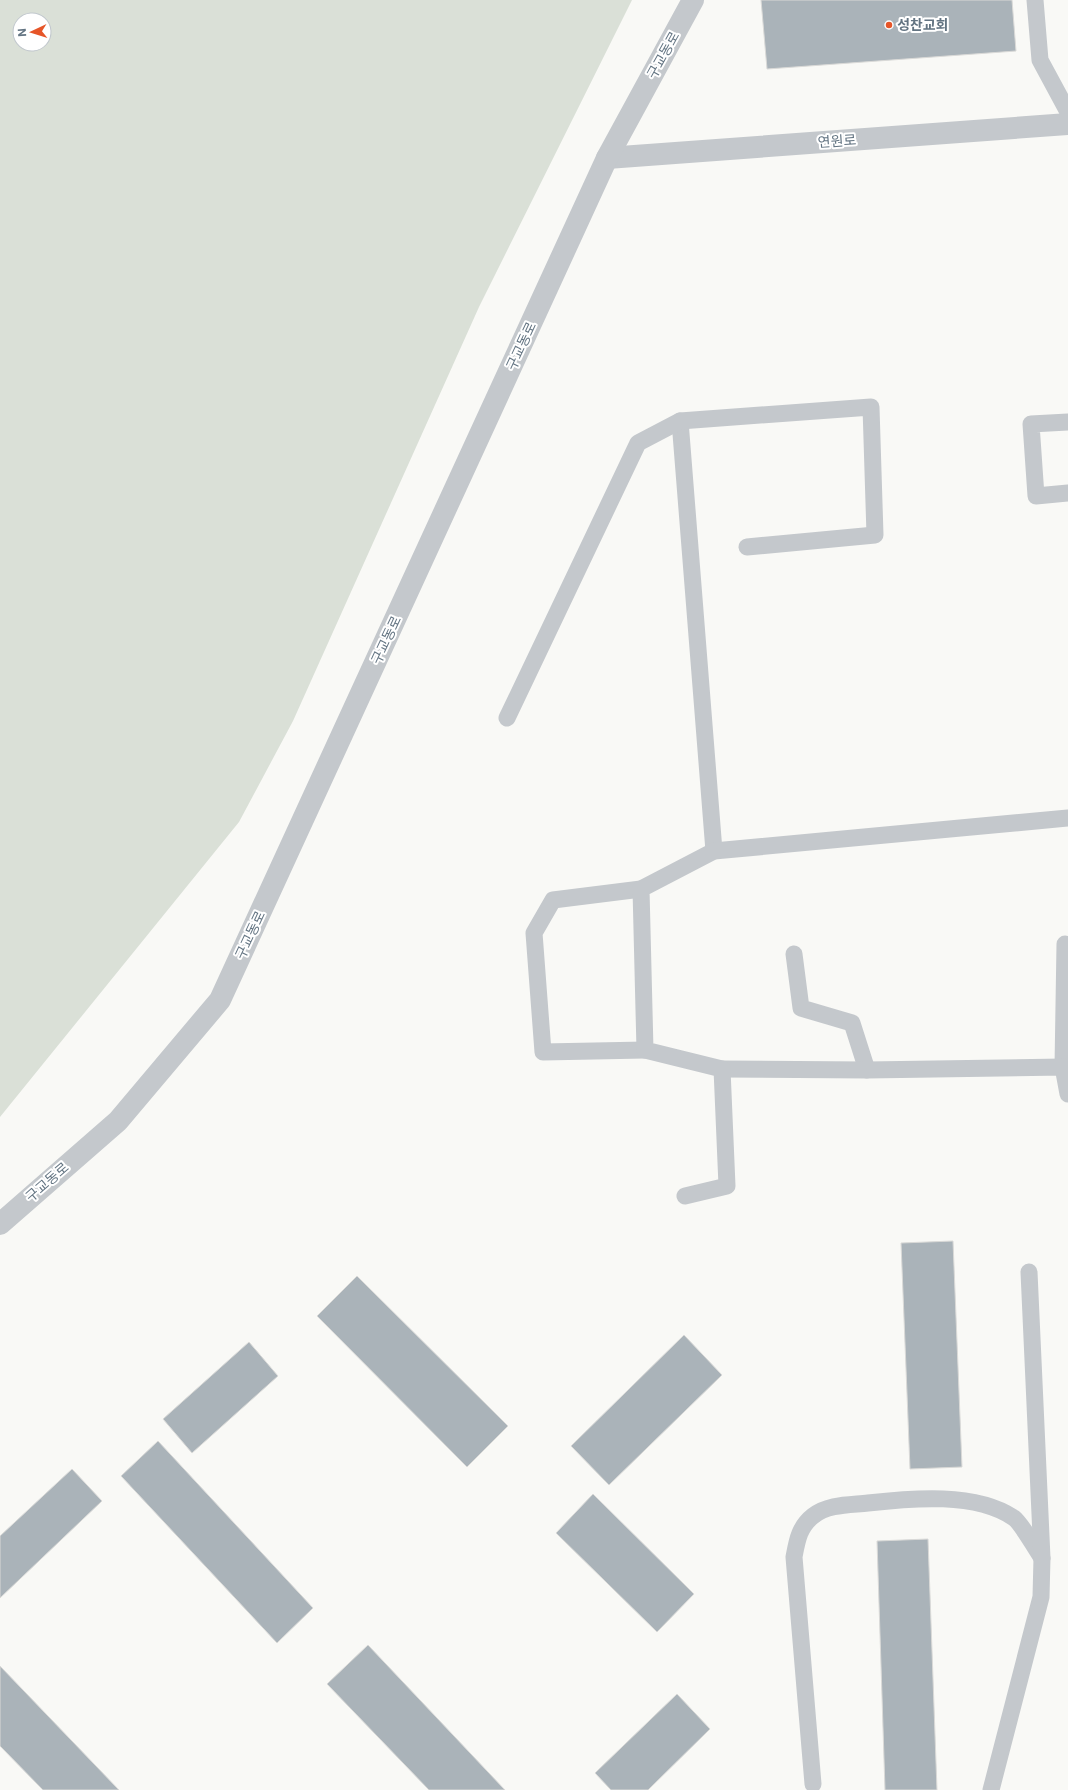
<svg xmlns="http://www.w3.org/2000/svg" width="1068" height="1790" viewBox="0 0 1068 1790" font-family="Inter,'Noto Sans KR',sans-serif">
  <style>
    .green { fill: #dae0d7; fill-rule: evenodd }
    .building { fill: #aab3b9; stroke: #dadad8 }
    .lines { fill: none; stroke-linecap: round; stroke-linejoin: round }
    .service { stroke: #c4c8cc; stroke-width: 17 }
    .tertiary { stroke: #c4c8cc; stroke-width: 22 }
    .poi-dot { fill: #e65528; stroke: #fff; stroke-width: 1.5 }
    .labels { text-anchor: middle; stroke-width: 4; stroke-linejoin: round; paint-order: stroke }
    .poi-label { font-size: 14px; font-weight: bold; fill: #637482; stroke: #fff; text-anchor: start }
    .street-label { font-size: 14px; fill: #637482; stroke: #fff }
  </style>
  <rect width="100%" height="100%" fill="#f9f9f6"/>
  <path class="green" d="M0,0H632L479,307L293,721L239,822L0,1117ZM20,20H44V44H20Z"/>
  <g class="building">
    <path d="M761,0H1012L1016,51L767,69Z"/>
    <path d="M953,1241L962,1467L910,1469L901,1243Z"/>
    <path d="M357,1276L508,1426L467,1467L317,1316Z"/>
    <path d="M684,1335L722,1375L609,1485L571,1446Z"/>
    <path d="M249,1342L278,1376L192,1453L163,1419Z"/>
    <path d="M158,1441L313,1608L277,1643L121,1476Z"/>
    <path d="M72,1469L102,1501L0,1598V1536Z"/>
    <path d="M593,1494L694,1594L657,1632L556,1533Z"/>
    <path d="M928,1539L937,1790H885L877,1541Z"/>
    <path d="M368,1645L505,1790H429L327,1684Z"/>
    <path d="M0,1666L119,1790H43L0,1746Z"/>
    <path d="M677,1694L710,1729L648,1790H611L595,1773Z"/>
  </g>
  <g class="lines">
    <g class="service">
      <path d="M1035,0L1040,60L1068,112"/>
      <path d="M680,421L714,851"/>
      <path d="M1068,422L1031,424L1036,496L1068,493"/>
      <path d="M507,718L638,443L680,421L871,407L875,535L747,547"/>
      <path d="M641,889L553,900L534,933L543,1052L645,1050"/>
      <path d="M794,954L801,1008L852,1023L867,1070"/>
      <path d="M1063,1067L1065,944"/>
      <path d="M722,1069L867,1070L1063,1067L1068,1094"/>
      <path d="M685,1196L727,1186L722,1069L645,1050L641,889L714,851L1068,818"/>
      <path d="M813,1784L794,1557C797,1541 799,1527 813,1516C828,1504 850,1505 868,1503C912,1498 976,1492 1014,1518C1021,1523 1036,1549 1042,1558"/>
      <path d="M991,1790L1041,1597L1042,1558L1029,1272"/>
    </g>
    <g class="tertiary">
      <path d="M607,158L1068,124"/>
      <path d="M0,1224L118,1121L220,1000L607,158L693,0"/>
    </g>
  </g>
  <circle class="poi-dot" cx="889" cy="25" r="4"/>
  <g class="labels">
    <g class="poi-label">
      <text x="897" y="30">성찬교회</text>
    </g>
    <g class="street-label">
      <text transform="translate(663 55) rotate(-61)" y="5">구교동로</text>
      <text transform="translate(837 141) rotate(-4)" y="5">연원로</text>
      <text transform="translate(521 346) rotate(-65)" y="5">구교동로</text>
      <text transform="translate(386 640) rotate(-65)" y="5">구교동로</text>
      <text transform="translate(250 935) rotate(-65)" y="5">구교동로</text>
      <text transform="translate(47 1182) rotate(-41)" y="5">구교동로</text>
    </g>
  </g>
  <g transform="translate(32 32) rotate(266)"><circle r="19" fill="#ffffff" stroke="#c1c7cd"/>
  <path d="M0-3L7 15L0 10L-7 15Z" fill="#e65528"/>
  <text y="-6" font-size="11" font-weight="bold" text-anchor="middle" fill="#637482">N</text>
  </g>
</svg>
